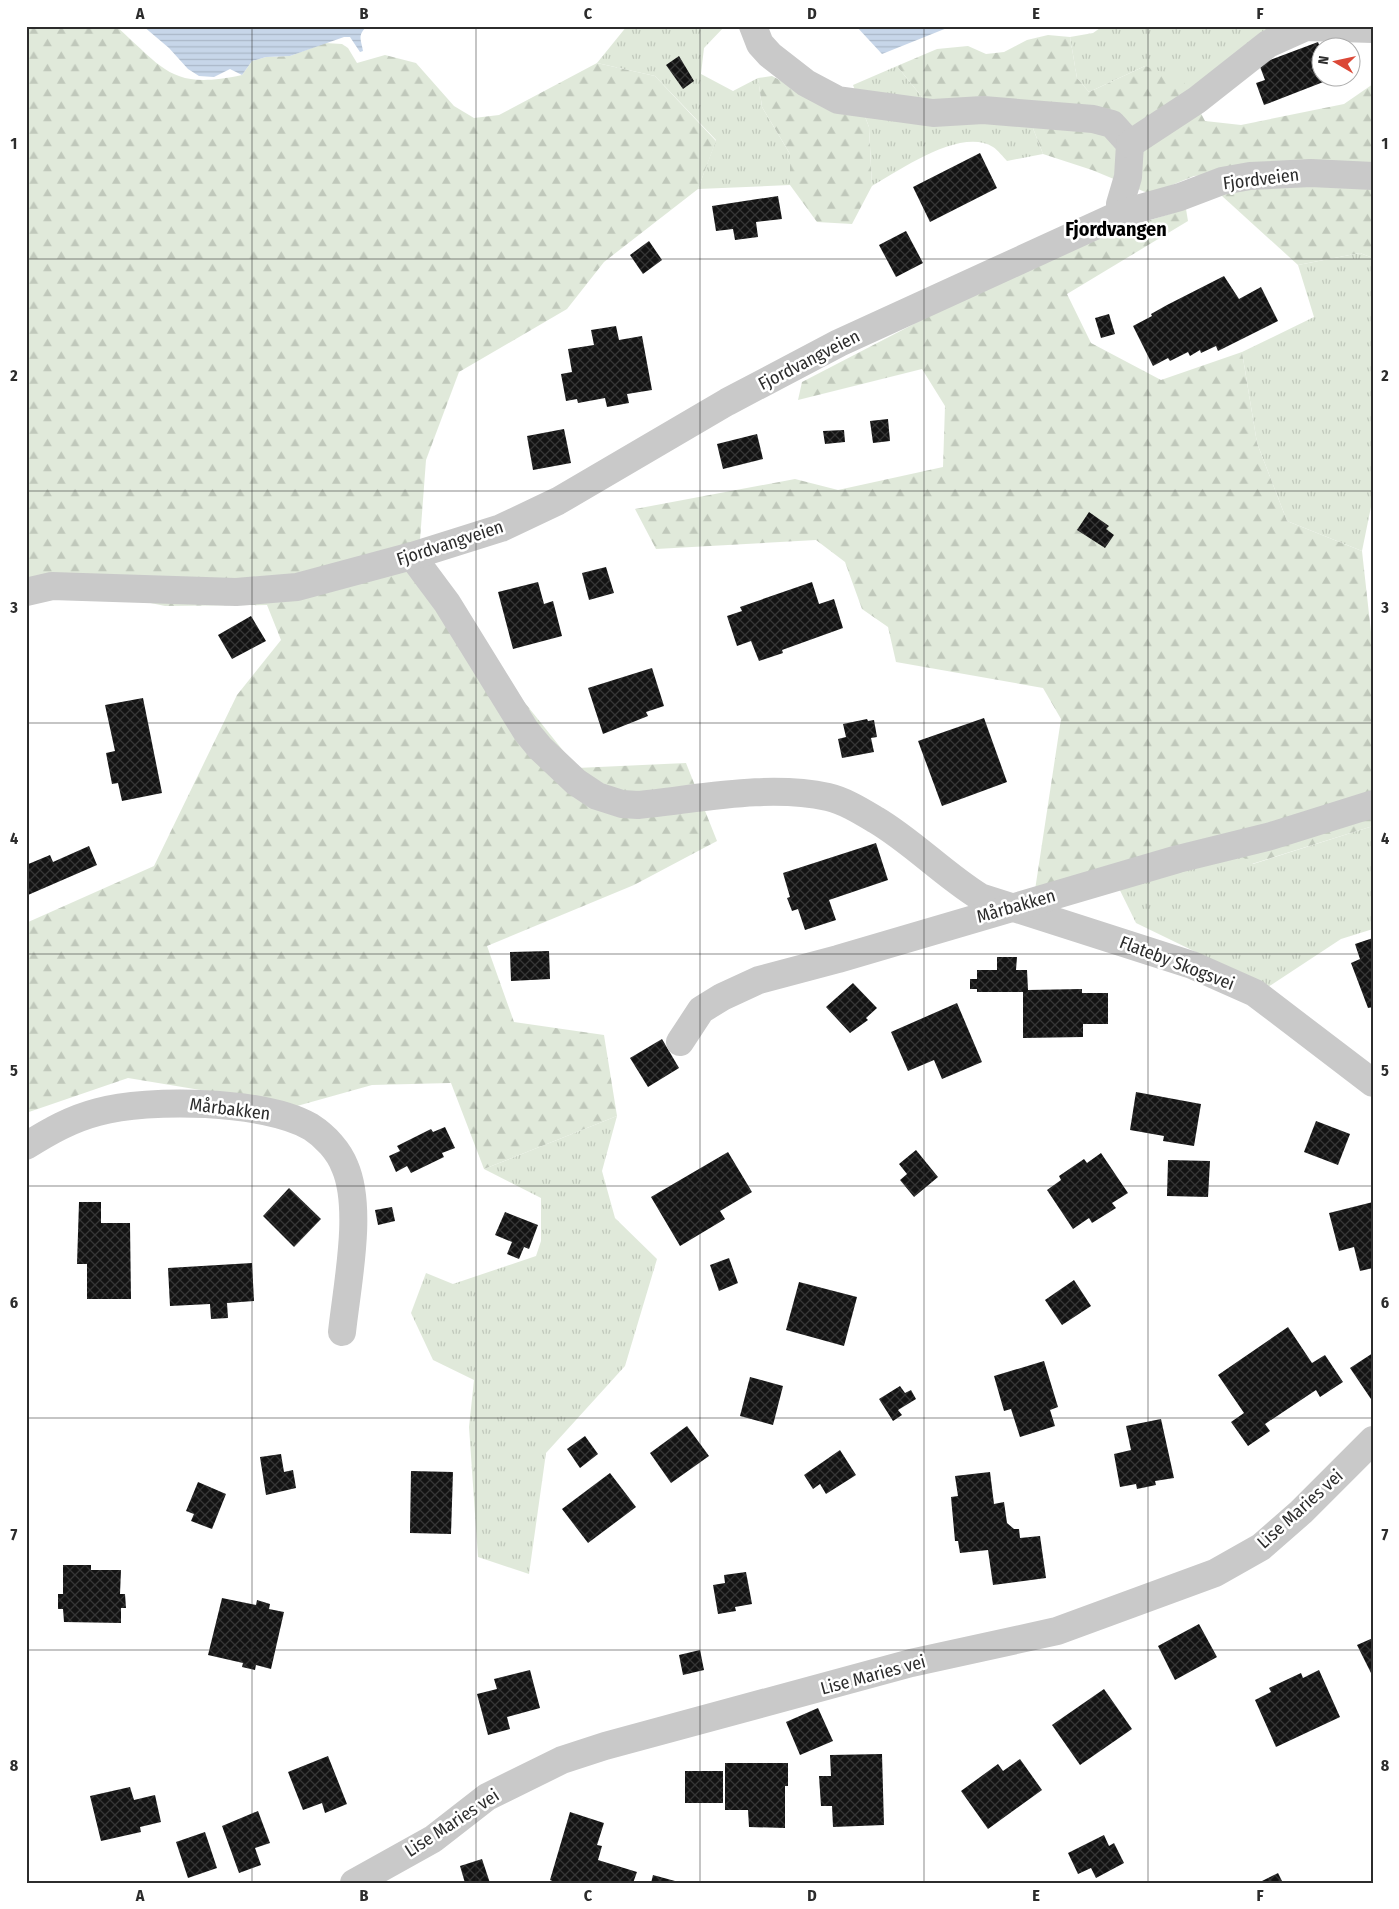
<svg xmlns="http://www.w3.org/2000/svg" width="1399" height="1909" viewBox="0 0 1399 1909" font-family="'Fira Sans Condensed',sans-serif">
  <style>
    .grass { fill: url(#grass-tufts) }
    .forest { fill: url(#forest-firs) }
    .water { fill: url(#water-rules) }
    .building { fill: url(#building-cross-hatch) }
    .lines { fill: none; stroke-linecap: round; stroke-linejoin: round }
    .minor { stroke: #c9c9c9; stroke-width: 28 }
    .grid { fill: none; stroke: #2c2c2c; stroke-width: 1; stroke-opacity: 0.55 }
    .labels { text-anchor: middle; stroke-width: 5; stroke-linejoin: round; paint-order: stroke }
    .street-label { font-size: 18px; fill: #2c2c2c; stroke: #fff }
    .quarter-label { font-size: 20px; font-weight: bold; fill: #000; stroke: #fff }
    .neatline { fill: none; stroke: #2c2c2c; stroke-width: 2 }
    .grid-label { font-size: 16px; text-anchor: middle; font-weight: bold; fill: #2c2c2c }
  </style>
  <defs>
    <pattern id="grass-tufts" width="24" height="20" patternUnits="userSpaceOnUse" patternTransform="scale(1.25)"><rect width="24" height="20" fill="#e0e9da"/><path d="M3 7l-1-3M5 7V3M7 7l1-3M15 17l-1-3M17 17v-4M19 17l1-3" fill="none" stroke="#c0c8bb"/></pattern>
    <pattern id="forest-firs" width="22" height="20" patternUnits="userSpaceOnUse" patternTransform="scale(1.25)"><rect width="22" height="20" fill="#e0e9da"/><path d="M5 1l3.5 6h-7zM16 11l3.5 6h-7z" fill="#c0c8bb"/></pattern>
    <pattern id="water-rules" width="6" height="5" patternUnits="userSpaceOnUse" patternTransform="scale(1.25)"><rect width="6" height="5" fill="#c7d6e9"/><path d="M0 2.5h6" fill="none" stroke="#abb8c8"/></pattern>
    <pattern id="building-cross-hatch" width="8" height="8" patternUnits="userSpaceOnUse" patternTransform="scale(1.25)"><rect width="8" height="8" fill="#131313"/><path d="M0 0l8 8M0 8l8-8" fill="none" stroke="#363636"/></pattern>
  </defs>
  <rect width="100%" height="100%" fill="#fff"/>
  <g class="grass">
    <path d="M627,26H725L704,48L701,74L733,91L758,78L762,107L790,154V185L698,189L716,140L655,76L597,63Z"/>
    <path d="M1103,26H1283L1190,93L1145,66L1089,92L1077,78L1070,37L1093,33Z"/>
    <path d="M897,66L926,102L1029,118L1043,154L1007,161C1003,157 998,150 993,147C961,127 900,170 872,186L869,127L853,85Z"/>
    <path d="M1360,253L1373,258V497L1362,551L1287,521L1257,443L1242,352L1314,317L1298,265Z"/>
    <path d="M1373,826V929L1341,939L1268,987L1136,923L1109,868L1216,838L1253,864Z"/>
    <path d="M617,1116L602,1171L615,1218L657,1259L625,1366L546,1453L529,1574L478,1557L469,1427L474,1380L433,1360L411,1313L426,1273L453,1284L536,1256L541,1241V1198L484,1169Z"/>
  </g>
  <g class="forest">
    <path d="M26,26H116C165,70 172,90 242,75L252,61L266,57L290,56L325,43L342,44L348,48L357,63L385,55L416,63L454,106L474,118L499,115L597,63L655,76L716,141L698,189L604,262L567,309L459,372L426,460L420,540L501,673L577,768L686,763L717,841L634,885L487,946L514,1022L604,1035L617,1116L484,1169L451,1083L372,1085L297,1106L128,1078L26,1113V923L154,866L237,695L281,640L267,605L165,606L26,577Z"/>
    <path d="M1048,35L1070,37L1077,78L1089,92L1145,66L1183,80L1205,121L1241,125L1344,104L1373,84V258L1360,253L1298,265L1222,196L1207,175L1194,176L1150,194L1092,170L1043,154L1029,118L926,102L897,66L937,49L968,46L986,54L1004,52L1027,40Z"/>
    <path d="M772,76L822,102L862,109L869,127L872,186L852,224L817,222L790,185V154L762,107L758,78Z"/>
    <path d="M1186,209L1188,221L1067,294L1091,343L1161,380L1242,352L1257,443L1287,521L1362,551L1373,650V826L1252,864L1216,838L1035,890L1061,719L1043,688L896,662L888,627L862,609L845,562L816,540L656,549L635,509L795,479L838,490L943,467L945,406L922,369L798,400L802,382L991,284L1079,242Z"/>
  </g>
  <g class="water">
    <path d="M143,26H367C357,36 361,39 363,51L360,52L350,37H344L290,56L266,57L252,61L242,75L230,69L214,77L199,76L188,69L169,48Z"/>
    <path d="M856,26H952L882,54Z"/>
  </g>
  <g class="building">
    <path d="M1318,42L1322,53V78L1331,79L1264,105L1256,83L1265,80L1259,64Z"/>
    <path d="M679,56L694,81L683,89L666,65Z"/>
    <path d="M980,153L997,188L930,222L913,187Z"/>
    <path d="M778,196L782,219L756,222L758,237L735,240L733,229L716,231L712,206Z"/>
    <path d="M906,231L923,263L896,277L879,245Z"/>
    <path d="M649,241L662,260L643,274L630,255Z"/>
    <path d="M1224,276L1239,299L1261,287L1278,321L1218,351L1216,346L1201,353L1200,350L1190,356L1188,352L1170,361L1168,358L1153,366L1133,326L1152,316L1151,314L1167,305Z"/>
    <path d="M1109,314L1115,334L1101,338L1095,318Z"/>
    <path d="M616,326L619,340L642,336L652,390L627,394L629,403L607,407L605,398L578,403L577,399L566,401L561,374L572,372L568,349L594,345L591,330Z"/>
    <path d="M888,419L890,441L873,443L870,421Z"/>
    <path d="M564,429L571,463L533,470L527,436Z"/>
    <path d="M844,430L845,442L825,444L823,431Z"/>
    <path d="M757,434L763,459L723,469L717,444Z"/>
    <path d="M1089,512L1109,526L1106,529L1114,535L1105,548L1077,530Z"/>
    <path d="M606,567L614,593L589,600L582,573Z"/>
    <path d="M538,582L544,604L553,601L562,636L513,649L498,592Z"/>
    <path d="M812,582L819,604L834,599L843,628L782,650L783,653L759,661L751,641L737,646L727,616L742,611L740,607Z"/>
    <path d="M251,616L266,641L232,659L218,635Z"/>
    <path d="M652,668L664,706L646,712L648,716L603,734L588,688Z"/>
    <path d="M143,698L162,793L122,801L118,783L112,784L106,753L115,751L105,705Z"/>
    <path d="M984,718L1007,782L942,806L918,741Z"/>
    <path d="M867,719L868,721L874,720L877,737L871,738L874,752L842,758L838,739L846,737L843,724Z"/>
    <path d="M876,843L888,880L829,900L836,920L805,930L798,909L792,911L787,898L790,897L783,873Z"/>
    <path d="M89,846L97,865L28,895L26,890V865L50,855L53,862Z"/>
    <path d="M1373,938V1007L1368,1008L1351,963L1360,959L1355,944Z"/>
    <path d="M549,951L550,979L511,981L510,952Z"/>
    <path d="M997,957H1017L1016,970H1027L1028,990L1082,989V993H1108V1024H1083V1037L1023,1038V992H977V989H970V979H977V970H997Z"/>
    <path d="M853,983L877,1008L866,1018L868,1020L850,1033L826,1007Z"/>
    <path d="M957,1003L982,1062L942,1079L934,1060L908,1071L891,1032Z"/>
    <path d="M662,1039L679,1068L648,1087L630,1058Z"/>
    <path d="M1136,1092L1201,1104L1194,1146L1163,1141L1164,1136L1130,1130Z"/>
    <path d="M1316,1121L1350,1134L1338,1165L1304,1152Z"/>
    <path d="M445,1127L455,1148L442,1153L444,1157L411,1173L407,1166L396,1172L389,1156L400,1151L397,1146L431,1129L433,1132Z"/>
    <path d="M916,1150L938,1177L914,1197L900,1180L907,1174L899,1164Z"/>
    <path d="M728,1152L752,1192L720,1211L725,1219L680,1246L651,1197Z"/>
    <path d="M1101,1153L1128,1193L1112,1203L1116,1208L1092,1223L1089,1218L1073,1229L1047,1190L1061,1180L1059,1176L1084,1159L1087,1163Z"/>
    <path d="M1168,1160L1210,1161L1208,1197L1167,1196Z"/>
    <path d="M289,1188L321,1219L294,1247L263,1216Z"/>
    <path d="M79,1202H101V1223H130L131,1299H87V1264H77Z"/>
    <path d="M1373,1202V1268L1360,1271L1354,1247L1339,1251L1329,1213Z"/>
    <path d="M392,1207L395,1221L378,1225L375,1210Z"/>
    <path d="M505,1212L538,1225L529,1249L524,1247L519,1259L507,1254L512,1242L495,1235Z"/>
    <path d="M729,1258L738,1283L719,1291L710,1265Z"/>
    <path d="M252,1263L254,1301L227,1303L228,1318L211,1319L210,1304L170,1306L168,1268Z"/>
    <path d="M1074,1280L1091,1306L1062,1325L1045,1300Z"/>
    <path d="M799,1282L857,1297L844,1346L786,1330Z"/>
    <path d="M1288,1327L1312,1363L1325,1355L1343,1382L1320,1397L1316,1390L1265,1424L1270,1431L1248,1446L1231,1422L1244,1413L1218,1375Z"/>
    <path d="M1373,1353V1402L1350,1368Z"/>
    <path d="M1044,1361L1058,1407L1050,1410L1055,1426L1020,1437L1011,1409L1004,1411L994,1376Z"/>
    <path d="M750,1377L783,1386L773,1425L740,1416Z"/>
    <path d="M900,1386L905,1393L911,1390L916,1399L898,1410L902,1415L893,1421L879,1399Z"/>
    <path d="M1161,1419L1174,1478L1155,1481L1156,1485L1137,1489L1136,1484L1120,1487L1114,1454L1131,1450L1126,1426Z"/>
    <path d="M687,1426L709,1456L671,1483L650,1453Z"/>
    <path d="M585,1436L598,1454L580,1468L567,1449Z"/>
    <path d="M840,1450L856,1475L826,1494L820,1484L813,1489L804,1475Z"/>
    <path d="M281,1454L284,1472L293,1470L296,1488L266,1495L260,1457Z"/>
    <path d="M411,1471L453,1472L451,1534L410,1533Z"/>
    <path d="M990,1472L994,1504L1004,1502L1007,1523L1014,1529H1019L1020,1538L1040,1536L1046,1578L993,1585L988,1550L960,1553L958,1541H955L951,1497L958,1496L955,1476Z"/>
    <path d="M610,1473L636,1507L588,1543L562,1509Z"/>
    <path d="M198,1482L226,1494L212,1529L191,1521L194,1514L186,1511Z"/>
    <path d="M63,1565H91V1570H121L120,1594H125L126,1608H121V1623L64,1622L63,1609H58V1594H63Z"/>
    <path d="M746,1572L752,1604L735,1607L736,1611L718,1614L713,1585L725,1583L724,1575Z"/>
    <path d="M222,1598L256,1605L257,1600L270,1604L269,1609L284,1612L271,1669L256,1665L255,1670L242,1667L243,1663L208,1655Z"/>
    <path d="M1199,1624L1217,1657L1175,1680L1158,1646Z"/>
    <path d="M1373,1638V1677L1357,1645Z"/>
    <path d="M700,1650L704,1670L683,1675L679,1655Z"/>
    <path d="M530,1670L540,1708L507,1717L510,1729L488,1735L477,1694L497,1689L494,1679Z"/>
    <path d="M1319,1670L1340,1717L1276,1747L1255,1700L1271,1692L1269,1688L1301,1673L1303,1678Z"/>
    <path d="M1104,1689L1132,1729L1080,1765L1052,1725Z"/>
    <path d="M818,1708L833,1741L800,1755L786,1722Z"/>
    <path d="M882,1754L884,1825L833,1827L832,1806H821L819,1776H831L830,1755Z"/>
    <path d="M328,1756L347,1804L325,1813L322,1803L303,1810L288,1772Z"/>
    <path d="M1020,1759L1042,1790L988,1829L961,1791L998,1764L1003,1771Z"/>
    <path d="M725,1763H788V1786H785V1828L749,1827L748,1810H725Z"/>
    <rect x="685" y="1771" width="38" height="32"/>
    <path d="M130,1787L134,1800L155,1795L161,1822L140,1827L141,1832L101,1841L90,1796Z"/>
    <path d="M258,1811L270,1843L255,1848L261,1865L239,1873L222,1826Z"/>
    <path d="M570,1812L604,1823L597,1845L602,1846L598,1860L637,1872L633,1883H557L550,1880Z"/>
    <path d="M205,1832L217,1868L188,1878L176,1842Z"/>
    <path d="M1104,1835L1109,1846L1114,1843L1124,1863L1096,1878L1091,1868L1078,1874L1068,1853Z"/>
    <path d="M482,1859L490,1883H465L460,1866Z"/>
    <path d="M1278,1873L1283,1883H1258Z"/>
    <path d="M653,1875L675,1881L674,1883H651Z"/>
  </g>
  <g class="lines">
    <g class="minor">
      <path d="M753,26L760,44L770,55L806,83L838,100L933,113L983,110L1093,119L1112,124L1130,144L1128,177L1120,204L1123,213"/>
      <path d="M1130,144L1197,100L1268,44L1306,27L1373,29"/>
      <path d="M412,556L447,603L526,731L540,748L576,782L597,796L622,804L638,805C699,799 767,784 828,797C845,801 861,811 876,820C913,842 943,874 980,897L1192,965L1255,993L1373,1083"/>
      <path d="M26,592L52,586L236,592L297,587L412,556L501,528L558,501L727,402L839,343L1123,213L1180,197L1222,181L1250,176L1311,173L1373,176"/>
      <path d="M680,1042L701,1010L722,997L759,980L838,959L1178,859L1271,836L1373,804"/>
      <path d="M26,1146C50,1131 71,1119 98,1112C149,1098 264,1100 311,1127C325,1136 339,1151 345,1167C363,1209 347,1285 342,1332"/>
      <path d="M354,1883L433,1839L487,1797L562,1760L605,1746L911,1663L1057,1631L1215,1573L1261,1547L1301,1512L1373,1440"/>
    </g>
  </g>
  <path class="grid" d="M252,26V1883M476,26V1883M700,26V1883M924,26V1883M1148,26V1883M26,259H1373M26,491H1373M26,723H1373M26,954H1373M26,1186H1373M26,1418H1373M26,1650H1373"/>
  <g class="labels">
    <g class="street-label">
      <text transform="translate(1261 179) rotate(-7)" y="6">Fjordveien</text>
      <text transform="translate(809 360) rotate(-27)" y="6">Fjordvangveien</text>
      <text transform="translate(450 543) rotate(-18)" y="6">Fjordvangveien</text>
      <text transform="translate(1016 906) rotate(-16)" y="6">Mårbakken</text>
      <text transform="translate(1177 963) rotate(21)" y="6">Flateby Skogsvei</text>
      <text transform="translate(230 1109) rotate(7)" y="6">Mårbakken</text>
      <text transform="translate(1300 1509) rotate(-42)" y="6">Lise Maries vei</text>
      <text transform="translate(873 1675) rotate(-15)" y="6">Lise Maries vei</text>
      <text transform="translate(452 1823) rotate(-33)" y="6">Lise Maries vei</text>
    </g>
    <g class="quarter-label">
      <text x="1116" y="236">Fjordvangen</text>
    </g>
  </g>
  <rect width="1399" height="1909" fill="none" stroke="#ffffff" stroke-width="55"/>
  <g transform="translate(1336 62) rotate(279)"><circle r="24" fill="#ffffff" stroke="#ababab"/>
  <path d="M0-4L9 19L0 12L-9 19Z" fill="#db4837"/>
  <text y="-8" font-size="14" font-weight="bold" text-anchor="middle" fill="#2c2c2c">N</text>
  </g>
  <rect x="28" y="28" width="1344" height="1854" class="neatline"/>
  <g class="grid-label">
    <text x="140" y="19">A</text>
    <text x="364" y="19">B</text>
    <text x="588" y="19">C</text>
    <text x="812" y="19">D</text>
    <text x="1036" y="19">E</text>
    <text x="1260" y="19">F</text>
    <text x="14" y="149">1</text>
    <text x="1385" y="149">1</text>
    <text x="14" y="381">2</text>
    <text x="1385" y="381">2</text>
    <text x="14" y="613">3</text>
    <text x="1385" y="613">3</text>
    <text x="14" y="844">4</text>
    <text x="1385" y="844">4</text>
    <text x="14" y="1076">5</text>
    <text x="1385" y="1076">5</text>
    <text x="14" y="1308">6</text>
    <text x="1385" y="1308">6</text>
    <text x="14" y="1540">7</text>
    <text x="1385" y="1540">7</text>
    <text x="14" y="1771">8</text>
    <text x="1385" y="1771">8</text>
    <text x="140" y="1901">A</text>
    <text x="364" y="1901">B</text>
    <text x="588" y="1901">C</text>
    <text x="812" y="1901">D</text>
    <text x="1036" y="1901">E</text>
    <text x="1260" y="1901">F</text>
  </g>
</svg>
